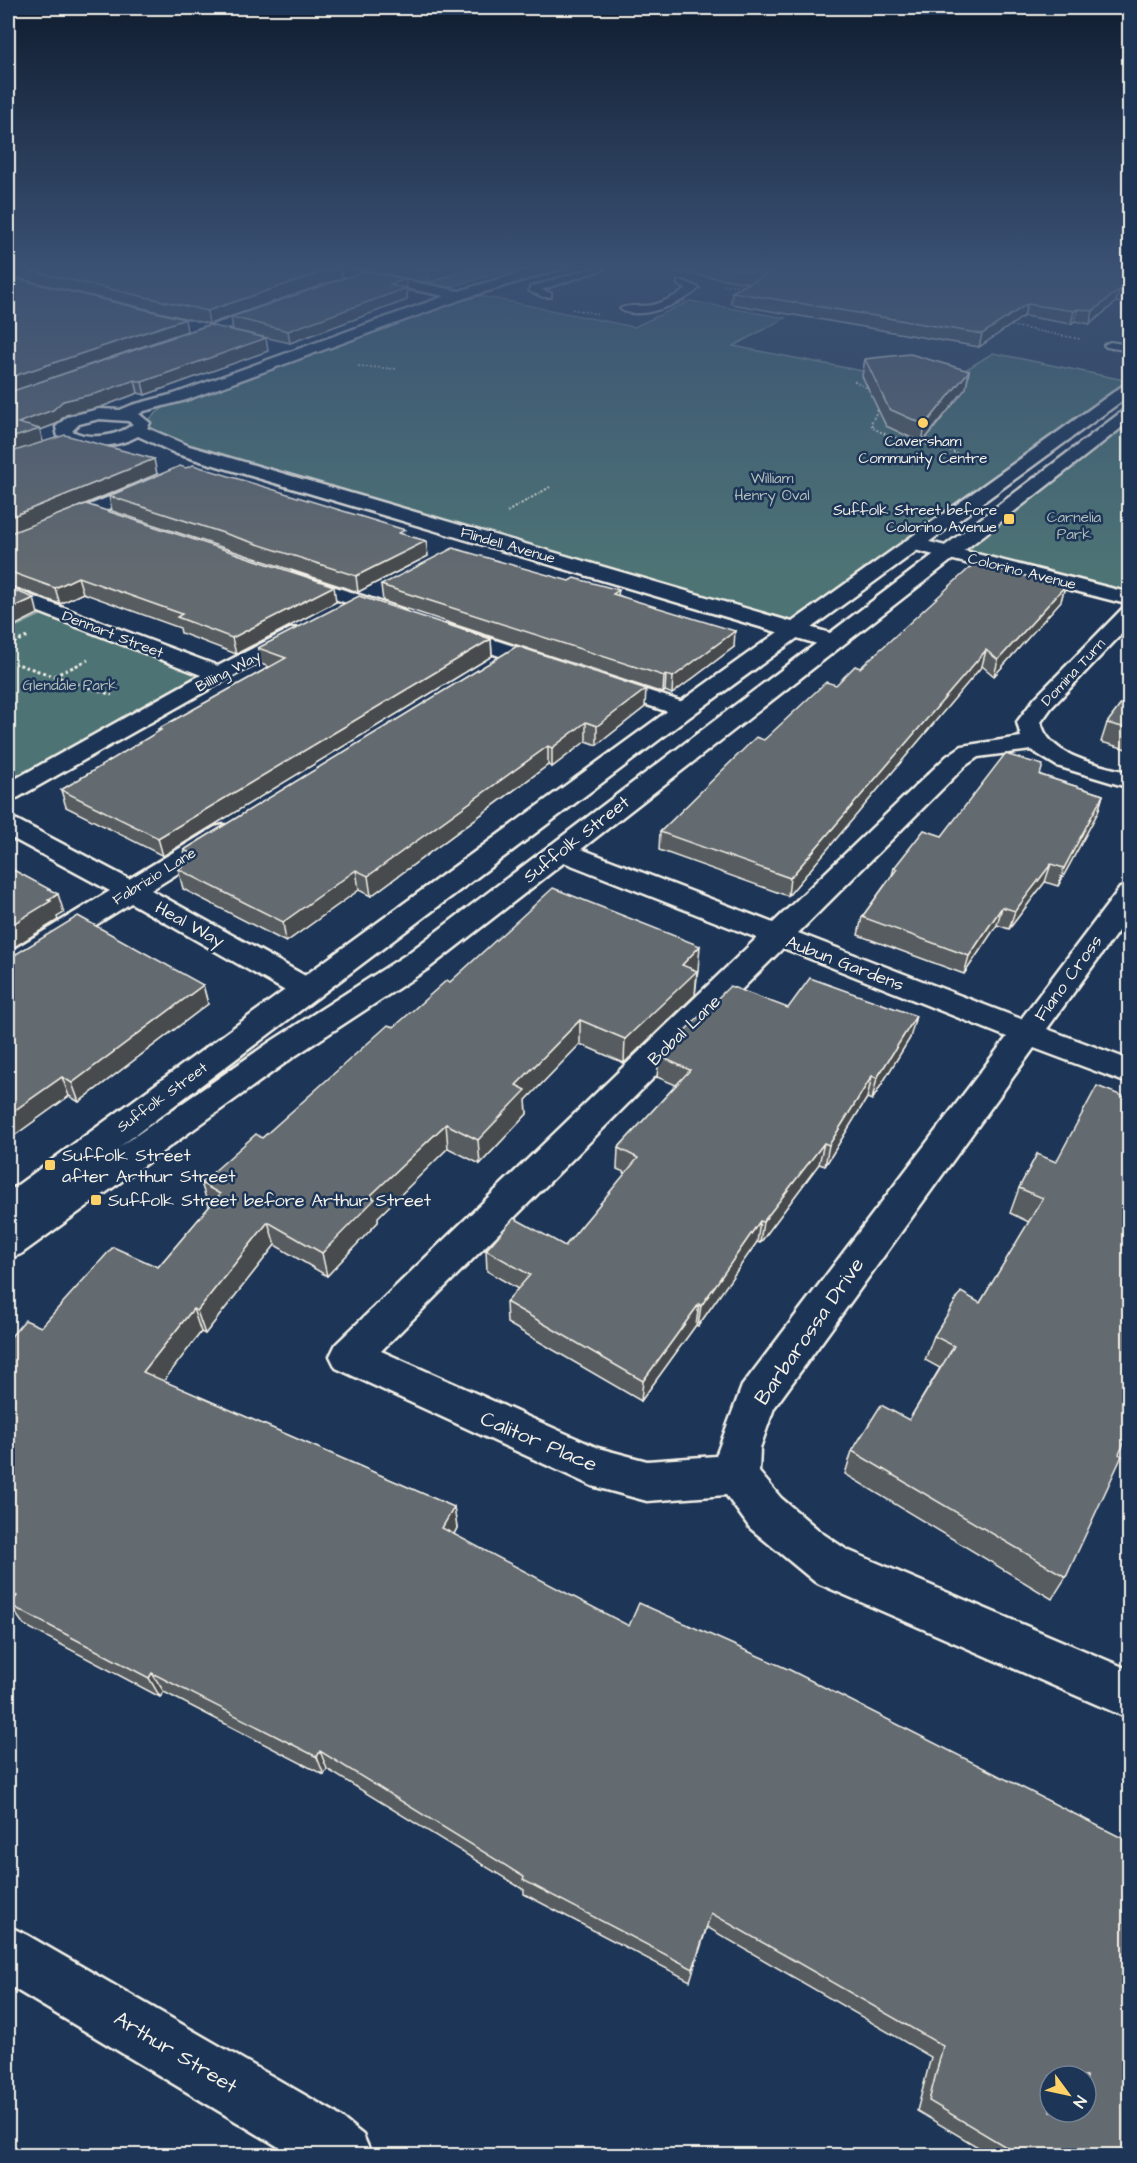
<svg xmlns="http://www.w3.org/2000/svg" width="1137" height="2163" viewBox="0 0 1137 2163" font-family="'Architects Daughter',sans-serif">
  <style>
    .built { fill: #32455e }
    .green { fill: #4e7374; stroke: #a1b2ae; stroke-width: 1.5 }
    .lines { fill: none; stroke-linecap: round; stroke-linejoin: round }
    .lane-casing { stroke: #f4f1e8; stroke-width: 4 }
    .street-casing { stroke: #f4f1e8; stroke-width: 5 }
    .secondary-casing { stroke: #f4f1e8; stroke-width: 5 }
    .path-far2 { stroke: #f4f1e8; stroke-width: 1.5; stroke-dasharray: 2 2; stroke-linecap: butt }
    .path-far1 { stroke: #f4f1e8; stroke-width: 2; stroke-dasharray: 2 2; stroke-linecap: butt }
    .path { stroke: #f4f1e8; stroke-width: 3; stroke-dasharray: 3 3; stroke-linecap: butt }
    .lane { fill: #1d3557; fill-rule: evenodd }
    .street { fill: #1d3557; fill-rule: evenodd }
    .secondary { fill: #1d3557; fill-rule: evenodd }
    .wall { fill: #565c60; stroke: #f4f1e8; stroke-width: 1.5 }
    .shaded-wall { fill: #464b4e; stroke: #f4f1e8; stroke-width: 1.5 }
    .building { fill: #646b70; stroke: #f4f1e8; stroke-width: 1.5; fill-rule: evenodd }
    .poi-dot { fill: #ffd166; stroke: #1d3557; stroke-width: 2 }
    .labels { text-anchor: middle; stroke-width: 5; stroke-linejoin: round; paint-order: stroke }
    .far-poi-label { font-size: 15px; fill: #f4f1e8; stroke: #1d3557 }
    .far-park-label { font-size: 15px; fill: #b2bfba; stroke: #1d3557 }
    .far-street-label { font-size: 15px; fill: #f4f1e8; stroke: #1d3557 }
    .street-label { font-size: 18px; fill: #f4f1e8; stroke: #1d3557 }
    .poi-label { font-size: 18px; fill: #f4f1e8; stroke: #1d3557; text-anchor: start }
    .near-street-label { font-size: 21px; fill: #f4f1e8; stroke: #1d3557 }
  </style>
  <rect width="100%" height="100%" fill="#1d3557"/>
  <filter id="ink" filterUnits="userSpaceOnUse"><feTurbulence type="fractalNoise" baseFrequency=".0167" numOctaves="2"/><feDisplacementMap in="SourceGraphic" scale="12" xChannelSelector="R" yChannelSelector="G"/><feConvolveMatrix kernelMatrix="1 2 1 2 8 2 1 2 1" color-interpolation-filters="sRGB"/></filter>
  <g filter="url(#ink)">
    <path class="built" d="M598,264H1129V372L1121,379L993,353L939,386L493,298Z"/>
    <g class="green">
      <path d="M489,264H533L447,288L423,285Z"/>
      <path d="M460,295H476L634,327L690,301L785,318L733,346L939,386L993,353L1129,381V387L796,630L183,450L141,427L156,413L180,397Z"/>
      <path d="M1129,413V599L947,552Z"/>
      <path d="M51,610L219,674L8,793V630Z"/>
    </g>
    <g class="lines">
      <g class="lane-casing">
        <g id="lane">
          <path d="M596,267L604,269L541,290L551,293V297H543L529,291L530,287Z"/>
          <path d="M678,281H684L699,288C685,303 637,322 620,309C627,304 642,307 652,305C664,302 676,296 687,289L678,285Z"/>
          <path d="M1110,342L1130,345V351L1106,347L1104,345Z"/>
        </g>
      </g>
      <g class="street-casing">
        <g id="street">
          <path d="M299,264H323L459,291L549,264H568L566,267L465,298L186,400L144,411L139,414L150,423L147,428L189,446L840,636L843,641L840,646L832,648L824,646L177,454L138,436C115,449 81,449 58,437L56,427L67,417L99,409L120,410L132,405L174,394L445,296L305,268ZM99,419L128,421L133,424C118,437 89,440 72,431L79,424Z"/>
          <path d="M275,304L280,305L282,308L280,311L181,345H171L169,342L171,339Z"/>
          <path d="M151,480L157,481L160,485L157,489L8,551V538Z"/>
          <path d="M914,538L1130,593V605L907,548L904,544L907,540Z"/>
          <path d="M293,573L402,609L406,613L402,617L395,619L286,583L283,579L286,575Z"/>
          <path d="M8,587L218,666L290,629L298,628L306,629L309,634L306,639L227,679L17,798L8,801V783L201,675L8,600Z"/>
          <path d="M1130,606V625L1051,708L1041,722C1048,757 1100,765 1130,773V788L1057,766L1031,750L978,757L965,766L798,933L1021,1019L1120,888L1130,886V915L1047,1029L1130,1060V1084L1034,1048L774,1408L760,1448L759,1472L781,1498L822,1533L847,1550L1130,1670V1719L815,1582L750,1528L726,1495L647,1501L592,1486L336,1368L330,1356L336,1344L757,938L551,857L547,851L551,845L561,843L571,845L773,923L947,756L962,746L1021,737L1017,722L1035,698L1123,608ZM783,948L1007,1037L742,1386L716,1456L647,1461L598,1448L381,1351Z"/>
          <path d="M449,625L559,661L562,666L559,671L551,673L543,671L441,636L438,631L441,626Z"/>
          <path d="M603,676L692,705L696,710L692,715L684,717L595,688L592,683L595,678Z"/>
          <path d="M8,818L17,820L129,879L215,827L224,825L233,827L237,833L233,839L151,890L318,983L322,990L318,997L307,1000L296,997L131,903L19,973L8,976V953L110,891L8,836Z"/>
        </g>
      </g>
      <g class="secondary-casing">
        <g id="secondary">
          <path d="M1130,383V395L692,715L118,1148L270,1042L407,954L1124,410L1130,408V421L429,968L292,1058L21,1254L8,1259V1192L676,705L1125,384Z"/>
          <path d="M8,1926L27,1935L334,2112L363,2135L372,2156H294L8,1985Z"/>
        </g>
      </g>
      <g class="path-far2">
        <path d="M723,285H748"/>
        <path d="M572,309L597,314"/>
        <path d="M1007,325L1080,339"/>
        <path d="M358,366L396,369"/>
        <path d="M854,381L871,390V396L874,399"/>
        <path d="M877,412L878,405"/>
      </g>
      <g class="path-far1">
        <path d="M878,410L871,423L873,428C884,434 896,439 908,441C930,446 952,446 969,463"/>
        <path d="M507,512L550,487"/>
      </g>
      <g class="path">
        <path d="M8,639L15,642L29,636"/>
        <path d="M8,661L112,695"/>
        <path d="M54,676L88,660"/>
      </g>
      <use href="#lane" class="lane"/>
      <use href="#street" class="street"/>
      <use href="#secondary" class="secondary"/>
    </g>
    <g class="wall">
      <path d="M8,264L341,266L342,278L209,324L8,276Z"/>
      <path d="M334,264H482L429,283Z"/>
      <path d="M672,264H1130V300L1124,303L1116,302L1090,324L1075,321L1071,324L1024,316L979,347L731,304L732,292L749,283L672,271Z"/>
      <path d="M8,277L187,331L72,371L268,351L145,395L138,393L101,407L66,415L56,424L40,430L43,442L157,474L55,516L336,602L236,654L181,633L180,628L83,593L60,604L8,585Z"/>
      <path d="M406,279L407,300L290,343L233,330L231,317Z"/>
      <path d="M865,359L969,371L966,388L922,443L886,426L862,376Z"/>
      <path d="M109,496L405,535L426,541L428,556L358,592L112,511Z"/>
      <path d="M569,581L619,590L618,595L734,647L672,694L665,691L663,693L383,601L381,585Z"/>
      <path d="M1065,586L1061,601L994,676L982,666L788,896L659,850L660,832L764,740L860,668Z"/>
      <path d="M491,639L492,656L163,856L66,807L61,790L158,732V729L269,667L261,664L258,648Z"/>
      <path d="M517,646L645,707L597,745L586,741L552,767L548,765L371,896L359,890L286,942L183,889L178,869L187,864L184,850Z"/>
      <path d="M1130,692V750L1101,742L1107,723Z"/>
      <path d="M1041,775L1103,795L1098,812L1058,886L1045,882L1009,929L997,925L964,974L858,935L862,917L892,875L894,868L942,836Z"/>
      <path d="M8,957L203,985L208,1004L79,1102L69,1096L8,1140Z"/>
      <path d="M698,970L695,995L624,1063L580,1044L526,1100L527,1114L480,1164L448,1148L378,1217V1222L327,1276L275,1245L205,1334L201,1332L163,1381L454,1507L457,1528L454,1534L1130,2156H993L917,2111L931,2057L707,1927L690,1981L524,1894V1890L327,1769L324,1775L164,1692L160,1697L24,1625L11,1607L8,1605V1340L41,1327L158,1267L209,1207L201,1183L262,1138L394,1027L450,982Z"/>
      <path d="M788,1008L910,1038L872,1100L867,1098L825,1166L819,1164L760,1243L757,1242L698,1326L696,1325L641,1401L507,1323L506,1302L518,1289L487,1271L486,1250L565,1246L626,1173L617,1169L618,1148L676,1085L657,1077L659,1056Z"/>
      <path d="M1037,1154L1119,1454L1066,1577L1052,1599L845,1474L852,1451L909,1420L940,1368L925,1360L934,1336L980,1303L1029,1222L1010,1213L1019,1188Z"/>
    </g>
    <g class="shaded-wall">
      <path d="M449,264H482L429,283L428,271Z"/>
      <path d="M341,266L342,278L209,324L207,311Z"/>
      <path d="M406,279L407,300L290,343L288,331L389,285Z"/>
      <path d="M1119,290L1116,302L1090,324L1093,311Z"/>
      <path d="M1130,290V300L1124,303L1127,291Z"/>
      <path d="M1027,304L1024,316L979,347L982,334Z"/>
      <path d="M1078,309L1075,321L1071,324L1074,311Z"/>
      <path d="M185,319L187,331L8,393V378Z"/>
      <path d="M266,338L268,351L145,395L142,382Z"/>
      <path d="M969,371L966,388L922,443L925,425Z"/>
      <path d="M135,380L138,393L101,407L66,415L56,424L40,430L43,443L8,455V439L18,423L63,401Z"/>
      <path d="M154,459L157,474L8,536V518Z"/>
      <path d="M426,541L428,556L358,592L356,576Z"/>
      <path d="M78,577L83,593L60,604L55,588Z"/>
      <path d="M334,586L336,602L236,654L232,638Z"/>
      <path d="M1065,586L1061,601L994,676L998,660Z"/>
      <path d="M34,598L38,614L8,629V610Z"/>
      <path d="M735,631L734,647L672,694L673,677Z"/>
      <path d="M491,639L492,656L163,856L158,838Z"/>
      <path d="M986,650L982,666L788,896L790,878Z"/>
      <path d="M666,675L665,691L663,693L664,676Z"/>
      <path d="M646,689L645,707L597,745V726Z"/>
      <path d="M586,722V741L552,767V748Z"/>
      <path d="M548,746V765L371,896L368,876Z"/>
      <path d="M1103,795L1098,812L1058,886L1064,868Z"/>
      <path d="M1051,864L1045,882L1009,929L1015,911Z"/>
      <path d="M356,870L359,890L286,942L283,922Z"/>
      <path d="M58,894L64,913L57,917L58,920L8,951V927Z"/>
      <path d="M1002,907L997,925L964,974L969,956Z"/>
      <path d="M700,946L698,970L696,972L697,971L695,995L624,1063L625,1039L682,965Z"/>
      <path d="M203,985L208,1004L79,1102L72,1083Z"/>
      <path d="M916,1016L910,1038L872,1100L877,1078Z"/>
      <path d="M580,1020V1044L526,1100L527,1114L480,1164L478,1140L516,1085Z"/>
      <path d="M872,1076L867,1098L825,1166L829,1145Z"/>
      <path d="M62,1077L69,1096L8,1140V1115Z"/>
      <path d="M446,1124L448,1148L378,1217V1222L327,1276L322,1253L370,1196Z"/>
      <path d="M824,1143L819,1164L760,1243L763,1222Z"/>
      <path d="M760,1221L757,1242L698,1326L701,1306Z"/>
      <path d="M268,1222L275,1245L205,1334L197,1311Z"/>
      <path d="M699,1304L696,1325L641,1401L643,1381Z"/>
      <path d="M193,1309L201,1332L153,1395L143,1372Z"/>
      <path d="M454,1507L457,1528L446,1549L442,1528Z"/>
      <path d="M152,1673L164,1692L160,1697L149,1678Z"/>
      <path d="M320,1751L327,1769L324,1775L317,1757Z"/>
    </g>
    <g class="building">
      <path d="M8,264H330L341,266L207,311L8,266Z"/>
      <path d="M391,264H449L428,271Z"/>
      <path d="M701,264H1130V290L1127,291L1119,290L1093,311L1078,309L1074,311L1027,304L982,334L732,292L767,274Z"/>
      <path d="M366,271L406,279L389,285L407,288L288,331L231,317Z"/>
      <path d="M8,277L185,319L8,378Z"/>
      <path d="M209,325L266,338L142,382L135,380L98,393L63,401L53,410L18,423L40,429L8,439V390H16Z"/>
      <path d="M910,354L969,371L925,425L889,409L865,359Z"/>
      <path d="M65,435L154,459L8,518V453Z"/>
      <path d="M193,465L405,530L399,533L426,541L356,576L109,496L180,466L186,468Z"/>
      <path d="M86,504L334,586L232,638L177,617L182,614L78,577L55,588L8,571V534Z"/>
      <path d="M453,548L569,581L574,578L619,590L613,594L735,631L673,677L666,675L664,676L381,585Z"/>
      <path d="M975,563L1065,586L998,660L986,650L790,878L660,832L756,737L764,740L826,682L836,685L855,666L860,668Z"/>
      <path d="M8,588L34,598L8,610Z"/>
      <path d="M359,596L491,639L158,838L61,790L161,730L158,729L286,658L258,648Z"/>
      <path d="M517,646L646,689L597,726L586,722L552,748L548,746L368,876L356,870L283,922L178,869L198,857L184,850Z"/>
      <path d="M1130,692V729L1107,723Z"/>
      <path d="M1005,754L1043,765L1040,775L1103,795L1064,868L1051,864L1015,911L1002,907L969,956L862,917L897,869L894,868L924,830L942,836Z"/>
      <path d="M8,867L58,894L48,900L51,901L8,927Z"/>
      <path d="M553,888L700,946L682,965L697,971L625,1039L580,1020L516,1085L526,1090L478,1140L446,1124L370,1196L375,1199L322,1253L268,1222L197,1311L193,1309L143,1372L454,1507L442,1528L629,1626L639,1603L790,1670L1130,1842V2156H1021L929,2101L943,2046L711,1913L693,1969L523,1880L524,1877L320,1751L317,1757L152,1673L149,1678L10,1605L17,1596L8,1592V1340L25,1320L41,1327L113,1247L158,1267L220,1194L201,1183L256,1134L262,1138L388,1025L394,1027L447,980L450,982ZM1050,2076H1086V2112H1050Z"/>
      <path d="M78,916L203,985L72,1083L62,1077L8,1115V957L13,956Z"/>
      <path d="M810,978L916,1016L877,1078L872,1076L829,1145L824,1143L763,1222L760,1221L701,1306L699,1304L643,1381L506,1302L530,1275L486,1250L514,1218L565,1246L638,1158L618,1148L690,1070L659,1056L730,986L788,1008Z"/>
      <path d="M1097,1086L1130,1099V1431L1119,1454L1122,1456L1066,1577L852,1451L881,1405L909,1420L954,1346L934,1336L961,1292L980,1303L1043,1198L1019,1188L1037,1154L1056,1162Z"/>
    </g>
  </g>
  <linearGradient id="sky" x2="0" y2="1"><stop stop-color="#101d30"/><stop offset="0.47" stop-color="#3a5174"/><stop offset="1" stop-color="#3a5174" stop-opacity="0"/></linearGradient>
  <rect width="1137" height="567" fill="url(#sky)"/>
  <g class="poi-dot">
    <circle cx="923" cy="423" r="6"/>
    <rect x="1003" y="513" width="12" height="12" rx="3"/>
    <rect x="44" y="1159" width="12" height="12" rx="3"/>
    <rect x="90" y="1194" width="12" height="12" rx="3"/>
  </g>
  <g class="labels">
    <g class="far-poi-label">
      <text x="923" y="446">Caversham<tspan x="923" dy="17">Community Centre</tspan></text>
      <text x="997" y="515" text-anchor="end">Suffolk Street before<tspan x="997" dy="17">Colorino Avenue</tspan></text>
    </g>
    <g class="far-park-label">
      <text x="772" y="483">William<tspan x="772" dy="17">Henry Oval</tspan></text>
      <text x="1074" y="522">Carnelia<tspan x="1074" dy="17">Park</tspan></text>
      <text x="70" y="690">Glendale Park</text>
    </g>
    <g class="far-street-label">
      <text transform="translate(508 545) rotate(16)" y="5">Flindell Avenue</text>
      <text transform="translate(1022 571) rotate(14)" y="5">Colorino Avenue</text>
      <text transform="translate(113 634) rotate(21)" y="5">Dennart Street</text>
      <text transform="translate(228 671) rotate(-28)" y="5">Billing Way</text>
      <text transform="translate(1073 672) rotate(-47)" y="5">Domina Turn</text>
      <text transform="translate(154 876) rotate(-32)" y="5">Fabrizio Lane</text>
      <text transform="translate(162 1097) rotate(-36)" y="5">Suffolk Street</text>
    </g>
    <g class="street-label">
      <text transform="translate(576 839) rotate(-38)" y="6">Suffolk Street</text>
      <text transform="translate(190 924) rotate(29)" y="6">Heal Way</text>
      <text transform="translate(845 963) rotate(21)" y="6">Aubun Gardens</text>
      <text transform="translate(1068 978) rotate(-54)" y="6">Fiano Cross</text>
      <text transform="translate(684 1030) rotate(-44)" y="6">Bobal Lane</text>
    </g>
    <g class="poi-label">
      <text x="62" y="1161">Suffolk Street<tspan x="62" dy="21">after Arthur Street</tspan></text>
      <text x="108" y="1206">Suffolk Street before Arthur Street</text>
    </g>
    <g class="near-street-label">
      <text transform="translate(809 1331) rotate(-55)" y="7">Barbarossa Drive</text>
      <text transform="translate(539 1441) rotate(23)" y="7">Calitor Place</text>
      <text transform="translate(176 2052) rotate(31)" y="7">Arthur Street</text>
    </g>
  </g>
  <rect width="1137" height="2163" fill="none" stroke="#1d3557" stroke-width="30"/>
  <rect x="15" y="15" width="1107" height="2133" fill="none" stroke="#f4f1e8" stroke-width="2" filter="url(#ink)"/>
  <g transform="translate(1068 2094) rotate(123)"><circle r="28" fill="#1d3557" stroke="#738091" stroke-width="1.5"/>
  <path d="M0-4.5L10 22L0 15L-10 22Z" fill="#ffd166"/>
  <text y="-9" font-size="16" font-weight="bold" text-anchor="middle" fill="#f4f1e8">N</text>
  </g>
</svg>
